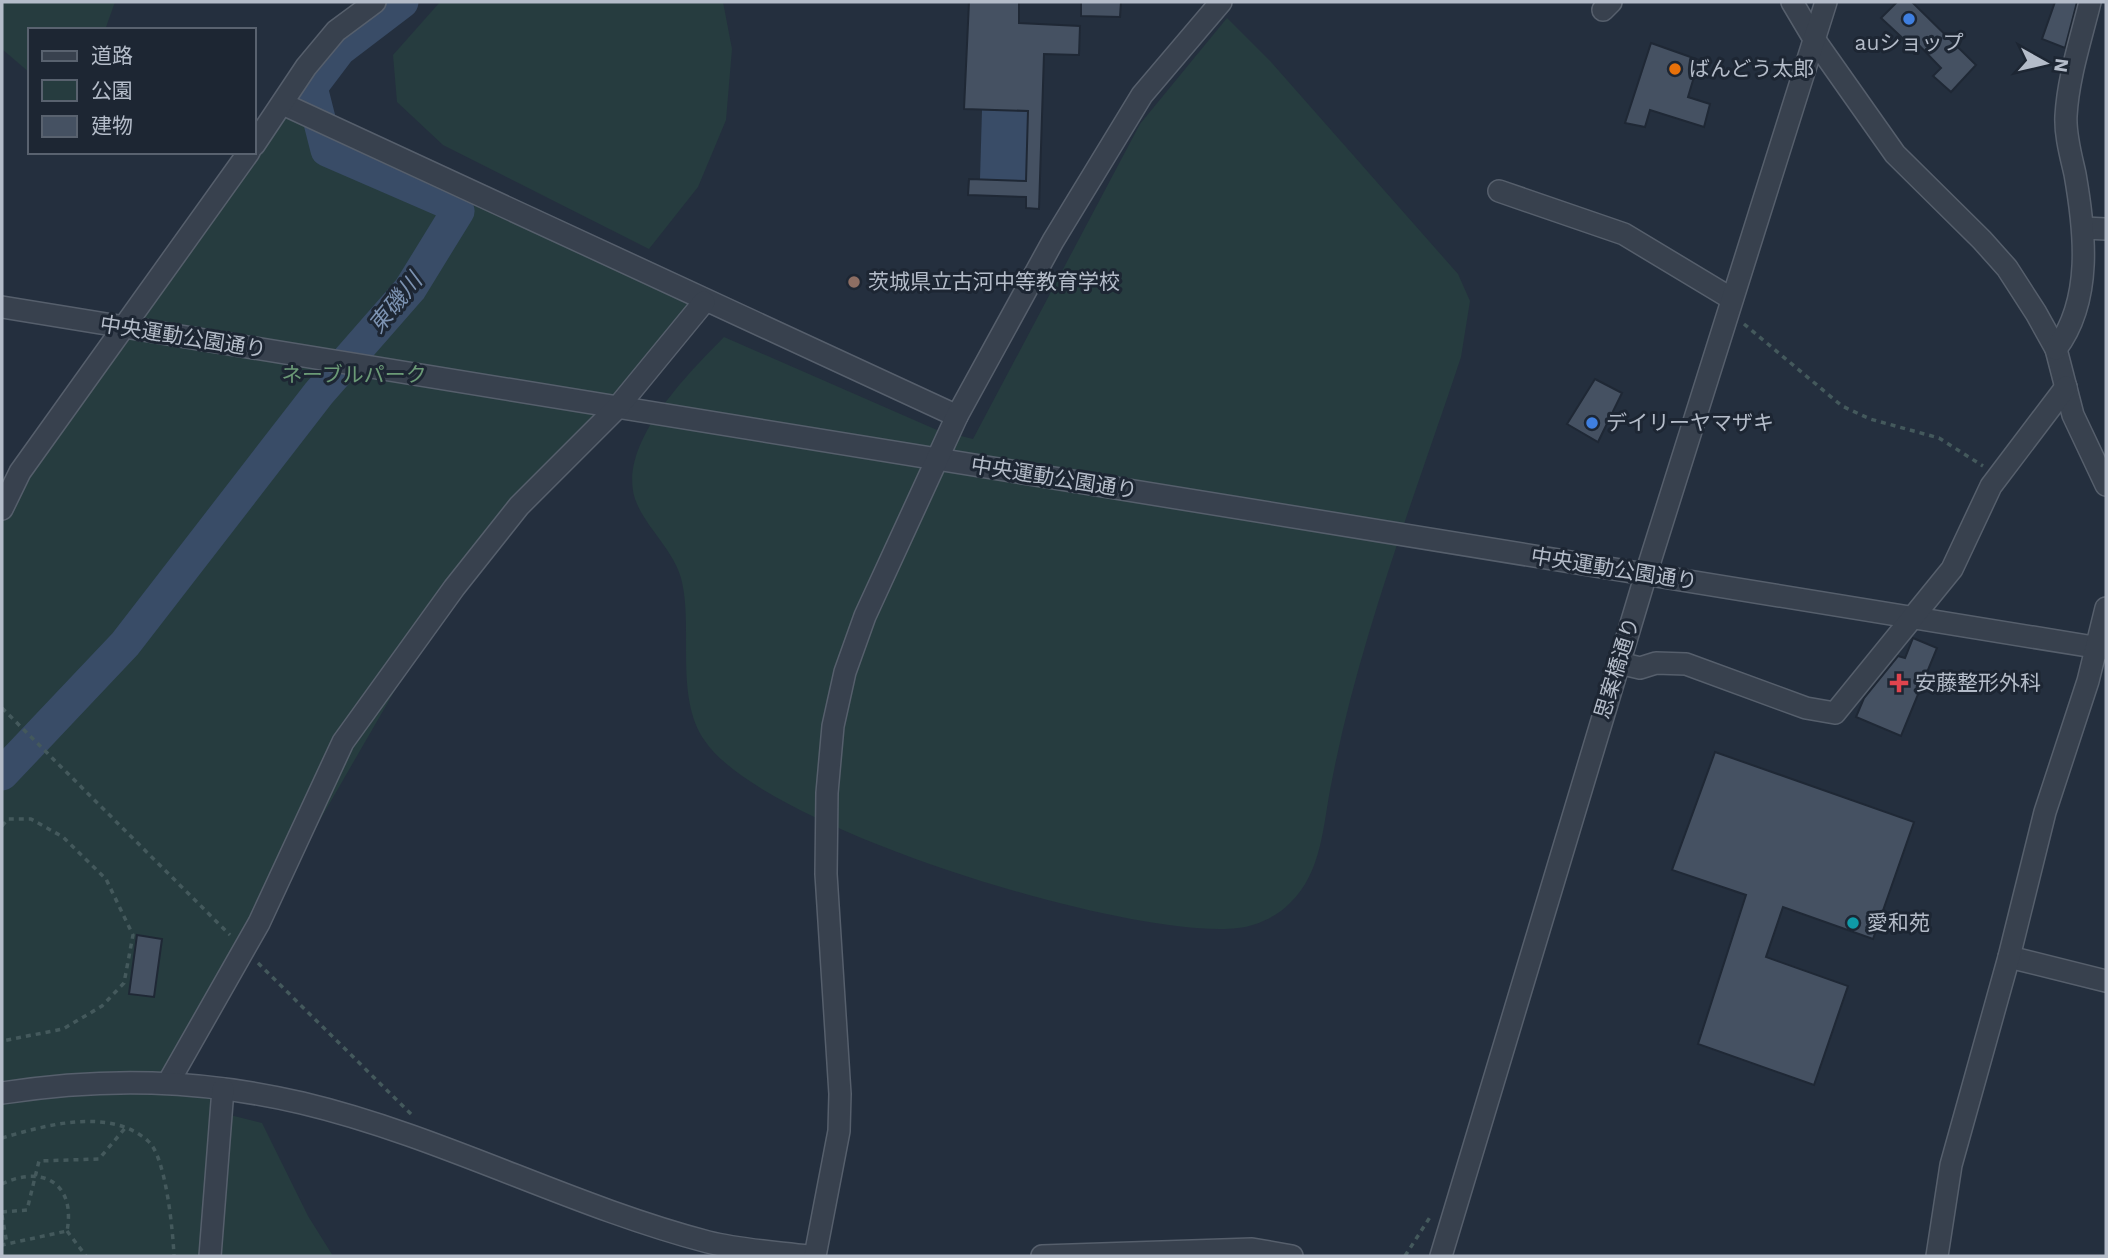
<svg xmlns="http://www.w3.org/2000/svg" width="2108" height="1258" viewBox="0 0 2108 1258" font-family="'Work Sans','Noto Sans JP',sans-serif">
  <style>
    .green { fill: #263c3f }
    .water { fill: #394c67 }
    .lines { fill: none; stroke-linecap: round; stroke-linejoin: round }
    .river { stroke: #394c67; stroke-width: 33 }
    .building { fill: #455162; stroke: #1f2835; stroke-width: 2 }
    .minor-casing { stroke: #565f6c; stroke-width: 24 }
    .path { stroke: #44595c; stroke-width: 3.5; stroke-dasharray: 5 5; stroke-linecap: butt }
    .minor { stroke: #38414e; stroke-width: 21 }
    .shop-dot { fill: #3f7fe0; stroke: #1d2633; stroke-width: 2.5 }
    .food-dot { fill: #e8710a; stroke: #1d2633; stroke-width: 2.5 }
    .education-dot { fill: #8d6e63; stroke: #1d2633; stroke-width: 2.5 }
    .health-dot { fill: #e0444e; stroke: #1d2633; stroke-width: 2.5 }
    .culture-dot { fill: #0f9aa8; stroke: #1d2633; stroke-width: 2.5 }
    .labels { text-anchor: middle; stroke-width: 6; stroke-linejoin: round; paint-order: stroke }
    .poi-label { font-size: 21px; fill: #b4bcc9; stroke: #1d2633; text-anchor: start }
    .street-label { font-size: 21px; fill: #b4bcc9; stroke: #1d2633 }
    .park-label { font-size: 21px; fill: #6b9a76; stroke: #1d2633 }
    .water-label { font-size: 23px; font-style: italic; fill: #7c92b1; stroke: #1d2633 }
  </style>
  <rect width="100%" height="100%" fill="#242f3e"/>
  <g class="green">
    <path d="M2,2H115L105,30H30V73L2,49Z"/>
    <path d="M440,2H723L732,49L726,120L698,187L649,249L443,145L397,102L393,55Z"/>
    <path d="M1227,18L1271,62L1458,274L1470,301L1461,357C1415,496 1360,636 1332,780C1323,822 1323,872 1290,903C1278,916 1256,926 1238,928C1134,941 764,829 705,741C674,697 694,627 681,578C673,549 645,527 635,499C617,443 690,372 724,337L937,430L973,439L1140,124Z"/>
    <path d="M283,104L704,302L454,588L168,1083L217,1089L230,1115L262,1123L308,1216L333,1256H2V505Z"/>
  </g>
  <path class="water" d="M982,110L1028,111L1026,181L980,179Z"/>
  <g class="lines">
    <path class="river" d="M2,774L125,644L319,393L410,289L458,211L456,206L327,150L311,87L339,50L402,2"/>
  </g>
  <g class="building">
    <path d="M969,2H1019V23L1080,26L1079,55L1044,54L1039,209L1026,208V197L968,195L969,179L1026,181L1028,111L964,109Z"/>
    <path d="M1081,2H1121L1120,17L1081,16Z"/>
    <path d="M1897,2H1912L1976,65L1951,92L1933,76L1941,68L1914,40L1910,45L1881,18Z"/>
    <path d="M2055,2H2077L2065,48L2042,39Z"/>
    <path d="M1651,43L1699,60L1688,97L1710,104L1704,127L1650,110L1645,127L1625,123Z"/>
    <path d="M1595,379L1622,393L1598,442L1567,424Z"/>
    <path d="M1913,638L1937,648L1901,736L1856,717L1864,698L1898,656L1905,658Z"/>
    <path d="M1715,752L1914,822L1873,939L1783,907L1766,957L1848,986L1814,1085L1698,1044L1746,895L1672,870Z"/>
    <path d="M137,935L162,939L154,997L129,994Z"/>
  </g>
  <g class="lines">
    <g class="minor-casing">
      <g id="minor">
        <path d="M1792,2L1814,39L1895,154L1982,240L2007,268L2036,313L2056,349L2073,415L2106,485"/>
        <path d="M1603,10L1611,2"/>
        <path d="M283,104L957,416"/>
        <path d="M254,145L306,67L336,31L375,2"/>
        <path d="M1499,191L1624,234L1732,299"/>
        <path d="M2084,228L2106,229"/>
        <path d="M2,307L2106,649"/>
        <path d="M2056,349C2093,300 2085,231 2075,174C2071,156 2065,135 2066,116C2068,78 2081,39 2090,2"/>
        <path d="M2,509L20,472L249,152"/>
        <path d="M1619,663L1640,668L1656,663L1686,664L1806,708L1835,713L1952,569L1991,486L2066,387"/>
        <path d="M2009,957L2106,981"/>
        <path d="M168,1083L259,923L343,742L454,588L519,506L617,408L704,302"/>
        <path d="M2,1093C106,1077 198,1079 302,1103C441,1136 570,1206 708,1242C740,1250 775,1252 808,1256"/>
        <path d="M210,1256L223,1089"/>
        <path d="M815,1256L839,1131L840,1094L826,874L827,793L833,726L845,672L865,616L957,416L1053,241L1142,95L1221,2"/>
        <path d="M1042,1256L1252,1249L1292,1256"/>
        <path d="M1441,1256L1646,574L1826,2"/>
        <path d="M1937,1256L1951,1165L2009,957L2045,812L2088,681L2106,608"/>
      </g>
    </g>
    <g class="path">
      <path d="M1744,324L1842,406L1870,419L1939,438L1983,466"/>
      <path d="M2,708L230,935"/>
      <path d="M2,826L8,819H31L63,837L106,879L133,935L124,983L102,1006L63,1029L2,1041"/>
      <path d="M258,963L412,1115"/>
      <path d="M2,1138C46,1125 110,1107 148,1141C166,1156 173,1232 174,1256"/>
      <path d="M2,1184C43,1164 76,1184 67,1231L2,1245"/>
      <path d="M2,1212L27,1210L39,1161L99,1159L126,1127"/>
      <path d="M2,1215L7,1244"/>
      <path d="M67,1231L86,1256"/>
      <path d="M1405,1256L1432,1214"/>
    </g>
    <use href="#minor" class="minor"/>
  </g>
  <g class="shop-dot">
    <circle cx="1909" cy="19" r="7"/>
    <circle cx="1592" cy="423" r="7"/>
  </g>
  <circle class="food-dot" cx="1675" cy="69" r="7"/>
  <circle class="education-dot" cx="854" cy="282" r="7"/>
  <path class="health-dot" d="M1895.5 672.5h7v7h7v7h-7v7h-7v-7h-7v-7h7z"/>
  <circle class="culture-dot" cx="1853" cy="923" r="7"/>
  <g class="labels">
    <g class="poi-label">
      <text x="1909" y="50" text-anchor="middle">auショップ</text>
      <text x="1689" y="76">ばんどう太郎</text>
      <text x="868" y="289">茨城県立古河中等教育学校</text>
      <text x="1606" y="430">デイリーヤマザキ</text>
      <text x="1915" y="690">安藤整形外科</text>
      <text x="1867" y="930">愛和苑</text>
    </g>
    <g class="street-label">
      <text transform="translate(183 337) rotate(9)" y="7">中央運動公園通り</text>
      <text transform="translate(1054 478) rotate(9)" y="7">中央運動公園通り</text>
      <text transform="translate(1614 569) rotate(9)" y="7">中央運動公園通り</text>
      <text transform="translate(1617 668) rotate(-73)" y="7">思案橋通り</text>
    </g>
    <g class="park-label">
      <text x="354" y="382">ネーブルパーク</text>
    </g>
    <g class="water-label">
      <text transform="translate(395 303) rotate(-51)" y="8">東磯川</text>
    </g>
  </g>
  <rect width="2108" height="1258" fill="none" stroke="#b4bcc9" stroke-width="7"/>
  <rect x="28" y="28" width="228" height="126" fill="#1d2633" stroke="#59626f" stroke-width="2"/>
  <rect x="42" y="51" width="35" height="10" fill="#38414e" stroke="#59626f" stroke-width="2"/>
  <text x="91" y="63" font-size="21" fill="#b4bcc9">道路</text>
  <rect x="42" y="80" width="35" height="21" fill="#263c3f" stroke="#59626f" stroke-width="2"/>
  <text x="91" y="98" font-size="21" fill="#b4bcc9">公園</text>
  <rect x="42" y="116" width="35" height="21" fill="#455162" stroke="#59626f" stroke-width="2"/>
  <text x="91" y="133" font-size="21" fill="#b4bcc9">建物</text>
  <g transform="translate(2045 63) rotate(98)" stroke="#1d2633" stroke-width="5" paint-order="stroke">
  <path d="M0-5L12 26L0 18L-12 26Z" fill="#b4bcc9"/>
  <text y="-10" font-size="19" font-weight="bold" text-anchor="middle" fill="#b4bcc9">N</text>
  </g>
</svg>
